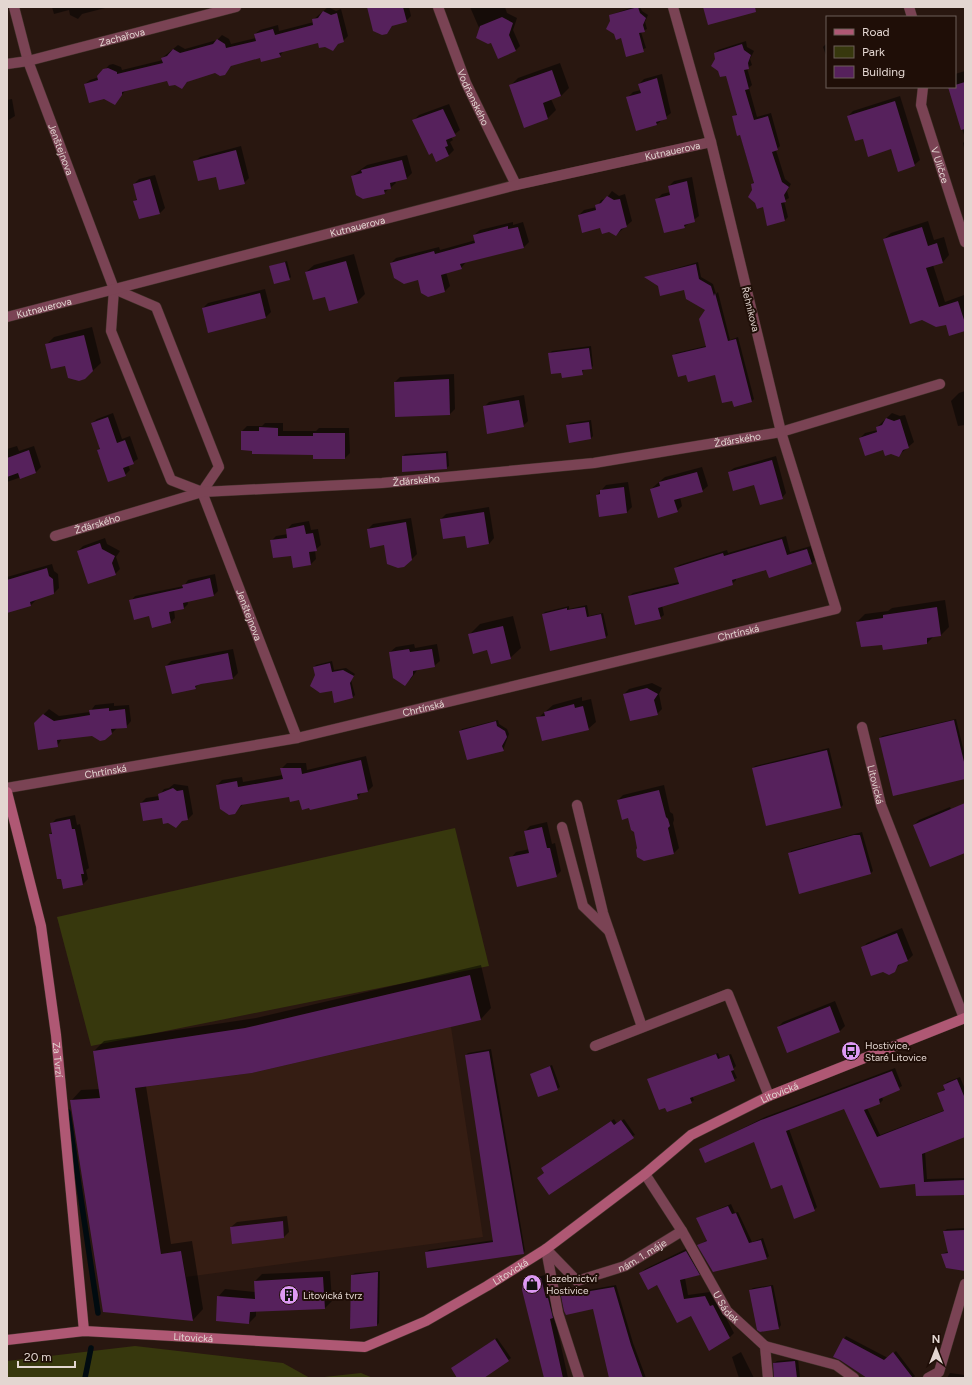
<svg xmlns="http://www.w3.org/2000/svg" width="972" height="1385" viewBox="0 0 972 1385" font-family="Figtree,sans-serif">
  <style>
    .built { fill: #351d13 }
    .green { fill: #37380d }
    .shadow { fill: #0007 }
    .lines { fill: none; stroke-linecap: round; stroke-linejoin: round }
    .stream { stroke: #010b10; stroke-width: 5.5 }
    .building { fill: #56215c }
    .street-casing { stroke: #43322b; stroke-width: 11 }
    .secondary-casing { stroke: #43322b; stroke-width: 11 }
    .street { stroke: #7a4354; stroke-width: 10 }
    .secondary { stroke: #af5874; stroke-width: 10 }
    .labels { text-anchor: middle; stroke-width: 4; stroke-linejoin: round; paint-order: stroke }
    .street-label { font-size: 10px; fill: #e3d6d1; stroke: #1f0e07 }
    .poi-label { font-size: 10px; fill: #e3d6d1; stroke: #1f0e07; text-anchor: start }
  </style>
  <rect width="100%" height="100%" fill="#291710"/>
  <path class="built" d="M451,1027L483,1237L186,1277L181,1251L161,1254L135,1088L252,1073Z"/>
  <g class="green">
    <path d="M455,828L489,966L91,1046L57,917Z"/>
    <path d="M135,1346L283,1363L310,1378H7V1361Z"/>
    <path d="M361,1373L373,1378H315Z"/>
  </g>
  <g class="shadow">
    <path d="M52,7H109L82,14L78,19L70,15L69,10L54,14Z"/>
    <path d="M328,7L336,11L341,9L348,36L343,41L318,42L284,50L280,56L261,57L232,65L225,74L215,72L188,81L182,88L168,80L126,90L114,104L85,84L90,80L99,77L109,65L113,64L121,67L122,70L163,60L162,58L178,45L185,49L217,40L222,35L229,39L231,44L256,38L255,34L260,30L278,25L279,31L314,22L313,20Z"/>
    <path d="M369,7H409L411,16L406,21L394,24L386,33Z"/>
    <path d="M470,7H505L507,13L517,18L513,30L520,46L516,50L499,58L492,42L480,30Z"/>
    <path d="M633,7H640L642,11L648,15L645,22L647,29L641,32L646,48L627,55L622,37L611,21L610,15Z"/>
    <path d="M746,41L747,47L754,51L750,59L752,65L747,68L752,85L749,88L757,117L771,113L780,146L776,150L785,179L791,184L787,191L789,198L784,201L788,217L785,220L768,225L763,206L753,190L752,184L754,182L740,134L733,117L738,113L727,74L716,59L715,53L718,50Z"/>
    <path d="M827,43V58L823,47Z"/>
    <path d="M560,63L569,88L561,96L551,99L556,110L548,118L510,86L518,78Z"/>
    <path d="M965,71V138L949,88L955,87V74Z"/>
    <path d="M662,74L671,113L657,124L628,97L633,92L641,90L639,84L644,79Z"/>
    <path d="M900,96L920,160L914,165L891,148L863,137L848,116L853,111Z"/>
    <path d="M12,99L15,116L7,121V100Z"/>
    <path d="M449,104L460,130L451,137L453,140L450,142L454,150L449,155L436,161L414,120L419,115Z"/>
    <path d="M965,141V152L963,143Z"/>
    <path d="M241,146L249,178L244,183L217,175L195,162L200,157Z"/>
    <path d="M407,155L412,173L407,178L395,181L396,183L384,193L352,176L367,165Z"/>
    <path d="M155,175L165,208L160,213L139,218L134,201L138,198L134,184L139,179Z"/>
    <path d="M692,177L699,216L684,227L657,199L662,194L670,192L669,186L674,181Z"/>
    <path d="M612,191L619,196L625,194L632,221L616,235L579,215L584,210L597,207L601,200L606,199Z"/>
    <path d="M928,221L934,240L944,237L949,255L943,262L933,265L945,302L964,295L965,330L946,323L884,239L891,233Z"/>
    <path d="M513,222V225L523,222L529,242L524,247L466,262L461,268L446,272L450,286L445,291L391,263L396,258L439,247L440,250L476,240L474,235L480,230Z"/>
    <path d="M354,254L365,294L357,302L326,296L306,272L314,265Z"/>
    <path d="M287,261L291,277L289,279L270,267Z"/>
    <path d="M698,262L701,277L713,284L716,294L718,292L730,340L738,337L754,399L751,402L733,399L715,374L674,355L676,353L706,346V309L685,289L659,285L646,277Z"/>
    <path d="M265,289L271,312L266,317L203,308L208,303Z"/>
    <path d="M92,327L101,363L85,378L66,365L46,345L54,337Z"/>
    <path d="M591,346L593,366L591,368L584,369L582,374L562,372L549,354L552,351Z"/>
    <path d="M454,374L455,409L450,414L395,382L400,377Z"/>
    <path d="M965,391V425L958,426L951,401L959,393Z"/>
    <path d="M524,395L528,421L523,426L484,407L489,402Z"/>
    <path d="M113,413L122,439L130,436L138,459L128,465L130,470L125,475L98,450L101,447L92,423L97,419Z"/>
    <path d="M892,413L900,416L905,415L914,442L898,456L860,438L865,433L878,430L877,427Z"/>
    <path d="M591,420L593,436L591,438L568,425L570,423Z"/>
    <path d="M265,423H283V431H316L319,428H349L350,453L345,458L314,454L242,431L247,426H262Z"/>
    <path d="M17,446L19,451L34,446L41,467L36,472L7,482V449Z"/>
    <path d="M448,451L449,466L446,468L403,471V456L405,454Z"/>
    <path d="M776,456L786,493L782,498L729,472L734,468Z"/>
    <path d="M702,467L708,486L702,491L680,497L682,506L677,511L651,489L665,477Z"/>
    <path d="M628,482L632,507L627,512L597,495L606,485Z"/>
    <path d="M489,507L494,538L489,544L466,535L441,519L446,514Z"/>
    <path d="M411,518L417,554L412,559L385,544L368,529L373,524Z"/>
    <path d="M309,521L311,530L318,529L321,545L315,550L316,559L311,564L294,567L291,554L271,541L276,536L288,534L287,529L292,524Z"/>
    <path d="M786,536L790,552L811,546L815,560L811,564L767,569L736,578V580L732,584L662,605L664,615L660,618L629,596L633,593L679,582L675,568L679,565L727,550L728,553Z"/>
    <path d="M105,538L107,544L120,551L116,557L120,569L115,574L78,551L83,546Z"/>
    <path d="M52,564L54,571L58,574L59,588L54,593L36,600L31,605L7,612V577Z"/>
    <path d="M215,574L218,591L214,595L187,601L188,604L184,608L174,610L175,618L171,622L150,615L131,601L135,596L184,586L188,580Z"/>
    <path d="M945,600L949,627L941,635L934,636L927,643H883L857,622L865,614L888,611L892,608Z"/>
    <path d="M587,605L589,616L603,613L608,635L606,637L543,614L545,612L569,606V609Z"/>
    <path d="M513,616L521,648L510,658L488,649L470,634L480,624Z"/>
    <path d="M414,644L415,648L437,644L440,661L434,666L418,669L410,680L390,652L396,647Z"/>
    <path d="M233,649L238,673L233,678L199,684L195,688L166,666L171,661Z"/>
    <path d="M332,661L334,670L346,668L355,674L351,680L355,695L352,698L332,689L316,676L314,667L316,665Z"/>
    <path d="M652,683L662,688L659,694L662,709L657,714L624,694L629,689Z"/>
    <path d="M582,697V701L591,699L596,722L588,729L538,718L553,705Z"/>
    <path d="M114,703V706L129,705L131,721L126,727L117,728L105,740L92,735L62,739L57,746L35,723L49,709L59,716L90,712L95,705Z"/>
    <path d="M956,719L965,756V778L880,738L882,736Z"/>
    <path d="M498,720L499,724L507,729L509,734L503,750L460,731L462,729Z"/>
    <path d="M829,748L843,805L841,807L767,825L753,768L755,766Z"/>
    <path d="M366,756L373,786L368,791L362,792L357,798L300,799L290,795L243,804L235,813L217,785L222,780L242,777L243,782L283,775L282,768L287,763H306L307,770Z"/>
    <path d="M174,784L188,786L193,814L188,819L162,817L141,803L146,798L159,796L164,789L169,788Z"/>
    <path d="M664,785L670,812L673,814L674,820L673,823L679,848L674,853L644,860L629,817L618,800L623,795Z"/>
    <path d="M950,807L965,846V849L914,825L919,820Z"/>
    <path d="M75,815L77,825L80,824L89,868L86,870L88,879L83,884L63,888L50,834L52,832L51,824L56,819Z"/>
    <path d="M547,822L552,844L555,843L561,871L556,876L511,858L516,852L530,849L525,831L530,826Z"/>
    <path d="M862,832L873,871L871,873L789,854L791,851Z"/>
    <path d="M902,928L913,955L908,960L901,963L894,971L862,948L867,943Z"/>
    <path d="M481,965L491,1008L481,1019L252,1072L146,1086L171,1244L192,1241L203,1309L193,1320L71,1101L81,1090L100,1089L94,1051L104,1041L256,1018Z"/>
    <path d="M835,1001L845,1026L840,1031L788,1052L778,1027L783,1022Z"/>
    <path d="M491,1049L525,1251L523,1253L426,1252L429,1250L494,1240L466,1055L468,1053Z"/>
    <path d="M718,1053L720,1058L731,1054L736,1066L733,1069L737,1078L692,1096L694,1100L691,1102L666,1106L648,1080Z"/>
    <path d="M552,1065L560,1087L557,1089L531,1074Z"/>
    <path d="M895,1068L902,1086L882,1097L883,1100L880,1103L867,1108L880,1135L945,1110L938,1093L945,1089L944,1085L947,1082L960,1077L965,1089V1136L925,1152L927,1179L965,1178V1194L916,1183L844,1108L789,1129L817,1207L814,1210L782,1184L755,1141L700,1150L765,1117Z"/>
    <path d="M614,1119L617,1124L624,1119L635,1135L545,1173L544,1166Z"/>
    <path d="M731,1204L735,1213L738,1212L752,1242L763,1238L769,1256L767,1258L699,1245L707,1240L697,1218Z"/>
    <path d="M287,1216L289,1232L284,1237L231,1227L237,1222Z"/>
    <path d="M965,1228V1268L942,1254L949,1251L944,1231L947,1229Z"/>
    <path d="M690,1247L703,1270L699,1275L685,1278L688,1295L710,1292L715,1302L717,1301L734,1333L730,1337L691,1314L657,1284L640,1274L645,1269Z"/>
    <path d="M330,1271L332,1301L325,1308L256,1311V1316L249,1323L218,1297L225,1289L255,1292V1281L262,1274Z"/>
    <path d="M380,1271L379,1323L377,1325L352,1275L355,1273Z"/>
    <path d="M545,1275L550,1295L568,1378H545L522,1284L526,1280Z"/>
    <path d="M616,1285L633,1343L646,1378H610L594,1308L562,1296L565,1294Z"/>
    <path d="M773,1285L781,1325L779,1328L750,1290L753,1288Z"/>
    <path d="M846,1336L888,1358L896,1351L915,1376L913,1378H868L844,1339Z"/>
    <path d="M497,1338L511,1358L483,1378H458L454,1366Z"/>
    <path d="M741,1352L754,1378H739L732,1357Z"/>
    <path d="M798,1359L800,1378H775L774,1363L777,1361Z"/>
    <path d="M950,1373L965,1375V1378H947Z"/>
  </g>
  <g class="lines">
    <g class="stream">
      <path d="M68,1112L98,1313"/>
      <path d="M85,1378L91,1348"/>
    </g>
  </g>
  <g class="building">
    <path d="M367,7H403L407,22L392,26L387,34L382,35L373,31Z"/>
    <path d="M638,7L640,13L646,18L643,25L645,32L639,33L644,52L626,57L621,38L616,40L614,34L606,29L610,21L609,15Z"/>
    <path d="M703,7H755L756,12L708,25Z"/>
    <path d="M323,11L331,15L337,13L344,42L338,44L333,51L325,47L319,48L318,43L279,53L281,57L261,62L260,58L231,66L225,75L220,76L215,73L187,82L182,89L175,85L169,86L167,81L122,92V95L115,105L104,99L89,103L84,84L98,80L97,76L103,69L108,68L117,72V74L163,63L161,58L167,56L173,49L180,53L213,44L217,39L225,44L226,48L256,41L254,34L273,29L275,35L313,25L312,19L318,18Z"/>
    <path d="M502,17L513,23L509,35L516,51L498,59L491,43L488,44L476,38L480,26Z"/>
    <path d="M742,44L744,50L751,55L748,63L749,69L744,70L749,89L745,90L754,120L768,116L778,150L772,152L782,182L789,187L784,195L786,202L781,203L785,221L767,226L763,207L757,209L755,203L748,197L752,190L751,184L754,183L740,135L737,136L732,116L737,115L726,76L720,77L718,71L711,66L715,59L714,53Z"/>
    <path d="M552,70L561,96L543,103L548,119L524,128L509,85Z"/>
    <path d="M657,78L667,119L656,122L657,125L636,131L626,97L641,93L638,84Z"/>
    <path d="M965,82V129L961,130L948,87H955V85Z"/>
    <path d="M895,101L915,166L898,172L891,149L868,157L863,139L855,141L847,116Z"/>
    <path d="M443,109L456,136L446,140L448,146L445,147L449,156L436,162L432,153L429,155L412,120Z"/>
    <path d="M236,150L245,184L219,190L216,177L198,181L193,161Z"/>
    <path d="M402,160L407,179L390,183L391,189L384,190L385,194L363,199L356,195L351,176L362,173L361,170Z"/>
    <path d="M150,179L160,214L139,219L133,201L137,200L133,184Z"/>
    <path d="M687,181L695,222L684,225L685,228L664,233L655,199L670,195L668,186Z"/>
    <path d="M607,196L614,200L620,199L627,227L621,229L616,236L609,232L602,234L600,228L582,233L578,215L596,210L595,205L601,203Z"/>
    <path d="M508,226V229L518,227L524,248L460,264L462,269L441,275L445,292L428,297L421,293L418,280L404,284L394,278L390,263L434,251L435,254L475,243L473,235Z"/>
    <path d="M922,227L928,246L937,243L943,263L926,268L939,307L958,301L965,323V331L949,336L946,325L936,327L922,320L910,324L883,239Z"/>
    <path d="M346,261L358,303L329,311L325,297L313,300L305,272Z"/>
    <path d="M285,262L290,280L274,284L269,266Z"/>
    <path d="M696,264L699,279L711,286L714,296L715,293L728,341L736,339L752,402L734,407L732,401L722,403L715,375L688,382L686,375L678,377L672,355L706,347L699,319L705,310L686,299L684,290L660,296L658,286L644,277Z"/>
    <path d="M260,293L266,318L208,333L202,308Z"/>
    <path d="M84,335L93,371L85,379L79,381L68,378L65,366L51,369L45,344Z"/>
    <path d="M589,348L592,369L582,370L583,375L562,378L561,373L551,374L548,353Z"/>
    <path d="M449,379L450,415L395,417L394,382Z"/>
    <path d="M519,400L524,427L487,434L483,406Z"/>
    <path d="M108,417L117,443L125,440L134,464L123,468L126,476L108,482L97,450L100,449L91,423Z"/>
    <path d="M886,418L894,421L900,419L909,448L903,450L899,457L891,454L885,456L883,450L865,456L859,438L877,432L876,427L882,425Z"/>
    <path d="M589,422L591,439L569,443L566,425Z"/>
    <path d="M259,427L278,428V436H313V433H345V459H313V455L252,454V451L241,450V431H259Z"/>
    <path d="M29,450L36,473L20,479L18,473L7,477V458Z"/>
    <path d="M446,453L447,469L402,472V456Z"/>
    <path d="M772,460L783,499L760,505L754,485L733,491L728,472Z"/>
    <path d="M697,472L703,492L674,500L678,512L658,518L650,489L660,486L659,482Z"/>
    <path d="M624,487L627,513L599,517L596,495L600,494V490Z"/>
    <path d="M484,512L489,544L467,548L465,536L443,539L440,519Z"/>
    <path d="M406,522L412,560L404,567L398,568L387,564L384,545L370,548L367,529Z"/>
    <path d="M304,525L306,534L313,533L317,551L309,552L311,565L293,568L291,556L273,558L270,540L287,538L286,529Z"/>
    <path d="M782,539L787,555L807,549L812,564L769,578L766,570L732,580L733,585L658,608L661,619L635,625L628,596L679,584L674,568L723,553L724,556Z"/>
    <path d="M100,543L102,549L115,556L112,563L116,575L88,584L77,551Z"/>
    <path d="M47,568L49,576L53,579L54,594L30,602L31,606L7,613V580Z"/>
    <path d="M210,578L214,596L183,603L184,609L169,612L171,623L152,628L149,616L134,620L129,600L183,588L182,585Z"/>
    <path d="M585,607L587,617L601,614L606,638L550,651L542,614L567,608V610Z"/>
    <path d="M937,607L941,636L927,638V644L883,650L882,645L861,647L856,622L883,618V615Z"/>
    <path d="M503,626L511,659L491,664L487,650L473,654L468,634Z"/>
    <path d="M409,649L410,652L432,649L435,667L413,671V675L405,686L393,678L389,652Z"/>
    <path d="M228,653L233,679L201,684L195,686L196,689L172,694L165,666Z"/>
    <path d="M330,663L332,672L343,670L354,676L350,683L353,698L334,703L332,691L320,693L310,686L315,675L313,667Z"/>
    <path d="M647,688L658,694L654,700L658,715L630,721L623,694Z"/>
    <path d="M574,704L575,708L583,706L589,730L542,741L536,717L545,716L544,712Z"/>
    <path d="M109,708V711L125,709L127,728L111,729L112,734L105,740L100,741L92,736L57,740L58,747L38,750L34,723L43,714L54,721L90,715L89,710Z"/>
    <path d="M954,720L965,766V779L893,796L879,738Z"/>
    <path d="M496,721L497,726L505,731L507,737L502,746L504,751L467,760L459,731Z"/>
    <path d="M827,750L841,808L766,826L752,768Z"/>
    <path d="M361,760L368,792L357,794L358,799L310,810L309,808L302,810L299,800L290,802L289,797L241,805L235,814L229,815L220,809L216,785L237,781L238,787L283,779L280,768H301L302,774Z"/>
    <path d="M173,788L177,791L183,790L188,820L182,821L176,828L168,823L163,824L162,818L143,821L140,803L159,800L158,794Z"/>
    <path d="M659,790L666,817L668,819L670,826L668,828L674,854L644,861L637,857L636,850L637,848L634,832L631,830L628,818L622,820L617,800Z"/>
    <path d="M965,803V853L930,867L913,825Z"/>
    <path d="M70,819L72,829H75L84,874H81L83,885L63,889L61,879H57L49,834H52L50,823Z"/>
    <path d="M542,827L547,848H550L557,877L517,887L509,857L529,853L524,831Z"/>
    <path d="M854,835H860L871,874L799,894L788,853Z"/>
    <path d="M897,933L908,961L898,965L895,972L889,975L883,972L871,976L861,947Z"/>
    <path d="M470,975L481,1020L252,1073L135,1088L161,1254L181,1251L193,1321L103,1312L70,1100L100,1098L93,1051L245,1028Z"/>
    <path d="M830,1006L840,1032L787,1053L777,1027Z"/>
    <path d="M489,1051L524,1254L427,1268L425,1252L493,1242L465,1055Z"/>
    <path d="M716,1054L718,1059L729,1055L734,1070L731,1071L735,1081L690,1098L692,1103L667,1112L665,1108L659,1110L647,1079Z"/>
    <path d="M550,1066L558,1090L538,1097L530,1074Z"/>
    <path d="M892,1071L900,1090L879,1099L880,1104L864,1110L877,1137L944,1111L937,1093L945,1090L943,1085L957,1079L964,1096L965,1137L922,1154L924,1182L965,1180V1195L916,1196L915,1184L880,1188L844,1109L786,1131L815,1211L794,1219L782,1185L771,1189L754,1142L705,1163L699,1149L761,1120Z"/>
    <path d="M621,1120L634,1138L549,1195L537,1178L544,1173L541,1168L611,1121L614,1125Z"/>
    <path d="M728,1206L732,1214L736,1213L749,1243L761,1240L767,1259L713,1272L697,1245L707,1241L696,1218Z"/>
    <path d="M283,1221L284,1238L232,1244L230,1227Z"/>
    <path d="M965,1230V1271L946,1268L941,1254L948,1253L943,1231Z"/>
    <path d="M686,1251L700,1275L680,1280L684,1299L705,1296L710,1306L713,1305L730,1338L709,1351L691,1316L677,1323L657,1285L648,1290L639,1273Z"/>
    <path d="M378,1272L377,1326L350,1329L351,1275Z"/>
    <path d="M323,1277L325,1309L250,1312L249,1324L216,1321L217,1296L255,1299L254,1281Z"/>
    <path d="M541,1278L546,1298H548L553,1318L550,1319L563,1378H544L522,1290V1283Z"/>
    <path d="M771,1286L779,1329L760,1332L757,1330L749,1290Z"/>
    <path d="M614,1287L631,1345L643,1378H609L593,1309L566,1315L564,1311L561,1296Z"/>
    <path d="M843,1338L884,1360L893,1352L913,1378H867L840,1360L833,1357Z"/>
    <path d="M495,1339L509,1361L484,1378H457L451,1368Z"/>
    <path d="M795,1361L797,1378H774L773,1363Z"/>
  </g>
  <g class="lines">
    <g class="street-casing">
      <g id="street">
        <path id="s1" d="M14,7L28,61L114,289L111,331L171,480L202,492L297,738"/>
        <path id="s2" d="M438,7L466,83L516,185"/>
        <path d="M909,7L912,17"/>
        <path id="s3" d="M7,64L28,61L236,7"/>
        <path id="s4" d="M923,87L921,105L965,242"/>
        <path d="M114,289L156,307L219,467L202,492"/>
        <path id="s5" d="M7,317L516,185L711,142"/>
        <path id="s6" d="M55,536L202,492L382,483L594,463L781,432L940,384"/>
        <path id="s7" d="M862,727L881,805L964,1018"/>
        <path id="s8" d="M7,788L297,738L836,609L781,432L711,142L673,7"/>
        <path d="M577,805L603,913L642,1027"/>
        <path d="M562,827L583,906L609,931"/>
        <path d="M595,1046L728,994L769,1096"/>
        <path id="s9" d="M682,1231L727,1311L765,1346L768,1378"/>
        <path id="s10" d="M546,1249L577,1281L625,1266L682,1231L645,1174"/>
        <path d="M546,1249L558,1313L579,1378"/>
        <path d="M765,1346L836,1365L854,1378"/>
        <path d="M928,1378L939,1372L965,1284"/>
      </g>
    </g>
    <g class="secondary-casing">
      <g id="secondary">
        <path id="s11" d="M7,792L41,926L56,1035L84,1331"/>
        <path id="s12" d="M7,1340L84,1331L365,1347L426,1321L487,1286L546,1249L645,1174L691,1135L769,1096L965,1018"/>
      </g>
    </g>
    <use href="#street" class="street"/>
    <use href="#secondary" class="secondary"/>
  </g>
  <defs>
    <g id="bus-disc" transform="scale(1)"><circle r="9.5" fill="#dd99f3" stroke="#1f0e07"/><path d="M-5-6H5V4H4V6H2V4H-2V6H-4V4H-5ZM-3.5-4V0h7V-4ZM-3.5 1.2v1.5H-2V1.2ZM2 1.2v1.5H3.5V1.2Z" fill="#111"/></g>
    <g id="shop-disc" transform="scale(1)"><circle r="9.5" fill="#dd99f3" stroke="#1f0e07"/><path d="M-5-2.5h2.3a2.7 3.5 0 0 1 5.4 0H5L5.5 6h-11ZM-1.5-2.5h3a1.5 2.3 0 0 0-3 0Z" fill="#111"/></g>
    <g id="building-disc" transform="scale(1)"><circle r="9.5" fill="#dd99f3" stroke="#1f0e07"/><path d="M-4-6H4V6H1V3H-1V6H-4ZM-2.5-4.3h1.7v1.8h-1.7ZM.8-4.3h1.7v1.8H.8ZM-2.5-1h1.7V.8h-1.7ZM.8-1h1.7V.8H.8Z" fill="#111"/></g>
  </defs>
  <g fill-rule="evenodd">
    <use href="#bus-disc" x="851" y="1051"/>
    <use href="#shop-disc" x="532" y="1284"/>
    <use href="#building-disc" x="289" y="1295"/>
  </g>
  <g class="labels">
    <g class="street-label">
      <text dy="4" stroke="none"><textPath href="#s3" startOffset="118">Zachařova</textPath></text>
      <text dy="4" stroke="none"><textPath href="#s2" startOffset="97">Vodňanského</textPath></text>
      <text dy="4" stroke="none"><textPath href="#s1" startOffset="150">Jenštejnova</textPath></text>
      <text dy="4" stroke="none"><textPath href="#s5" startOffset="686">Kutnauerova</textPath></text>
      <text dy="4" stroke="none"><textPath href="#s4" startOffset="81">V Uličce</textPath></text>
      <text dy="4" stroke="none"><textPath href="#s5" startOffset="362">Kutnauerova</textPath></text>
      <text dy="4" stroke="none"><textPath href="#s5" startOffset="38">Kutnauerova</textPath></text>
      <text transform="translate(751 309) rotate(76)" y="4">Řehníkova</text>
      <text dy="4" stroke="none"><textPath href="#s6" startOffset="692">Žďárského</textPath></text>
      <text dy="4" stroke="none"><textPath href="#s6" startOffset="368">Žďárského</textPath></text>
      <text dy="4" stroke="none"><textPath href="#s6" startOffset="44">Žďárského</textPath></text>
      <text dy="4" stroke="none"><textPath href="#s1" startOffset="667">Jenštejnova</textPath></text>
      <text dy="4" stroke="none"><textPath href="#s8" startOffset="748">Chrtínská</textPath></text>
      <text dy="4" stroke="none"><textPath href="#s8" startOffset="424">Chrtínská</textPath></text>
      <text dy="4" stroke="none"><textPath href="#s8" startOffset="100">Chrtínská</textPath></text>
      <text dy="4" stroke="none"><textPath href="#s7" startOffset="59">Litovická</textPath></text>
      <text dy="4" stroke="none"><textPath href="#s11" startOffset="273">Za Tvrzí</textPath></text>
      <text dy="4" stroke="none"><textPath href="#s12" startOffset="848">Litovická</textPath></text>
      <text dy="4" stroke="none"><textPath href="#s10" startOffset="115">nám. 1. máje</textPath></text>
      <text dy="4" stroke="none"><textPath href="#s12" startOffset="523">Litovická</textPath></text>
      <text dy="4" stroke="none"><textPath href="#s9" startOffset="88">U Sádek</textPath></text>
      <text dy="4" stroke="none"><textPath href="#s12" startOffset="187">Litovická</textPath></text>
    </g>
    <g class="poi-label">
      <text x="865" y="1049">Hostivice,<tspan x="865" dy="12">Staré Litovice</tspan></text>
      <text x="546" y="1282">Lazebnictví<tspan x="546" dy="12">Hostivice</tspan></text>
      <text x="303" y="1299">Litovická tvrz</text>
    </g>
  </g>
  <rect width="972" height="1385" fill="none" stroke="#e3d6d1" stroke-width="16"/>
  <rect x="826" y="16" width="130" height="72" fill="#1f0e07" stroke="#6d5e58"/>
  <rect x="834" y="29" width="20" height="6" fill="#af5874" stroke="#6d5e58"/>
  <text x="862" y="36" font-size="12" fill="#e3d6d1">Road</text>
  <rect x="834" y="46" width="20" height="12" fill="#37380d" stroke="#6d5e58"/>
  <text x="862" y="56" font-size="12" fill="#e3d6d1">Park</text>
  <rect x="834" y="66" width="20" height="12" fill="#56215c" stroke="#6d5e58"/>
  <text x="862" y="76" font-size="12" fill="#e3d6d1">Building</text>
  <g transform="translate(936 1349)" stroke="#1f0e07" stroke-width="3" paint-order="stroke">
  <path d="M0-3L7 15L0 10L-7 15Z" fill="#e3d6d1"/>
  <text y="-6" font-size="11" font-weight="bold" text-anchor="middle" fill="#e3d6d1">N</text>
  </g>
  <path d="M18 1361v6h57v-6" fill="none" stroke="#e3d6d1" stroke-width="2"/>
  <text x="24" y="1361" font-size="12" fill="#e3d6d1" stroke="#1f0e07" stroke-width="3" paint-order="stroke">20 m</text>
</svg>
